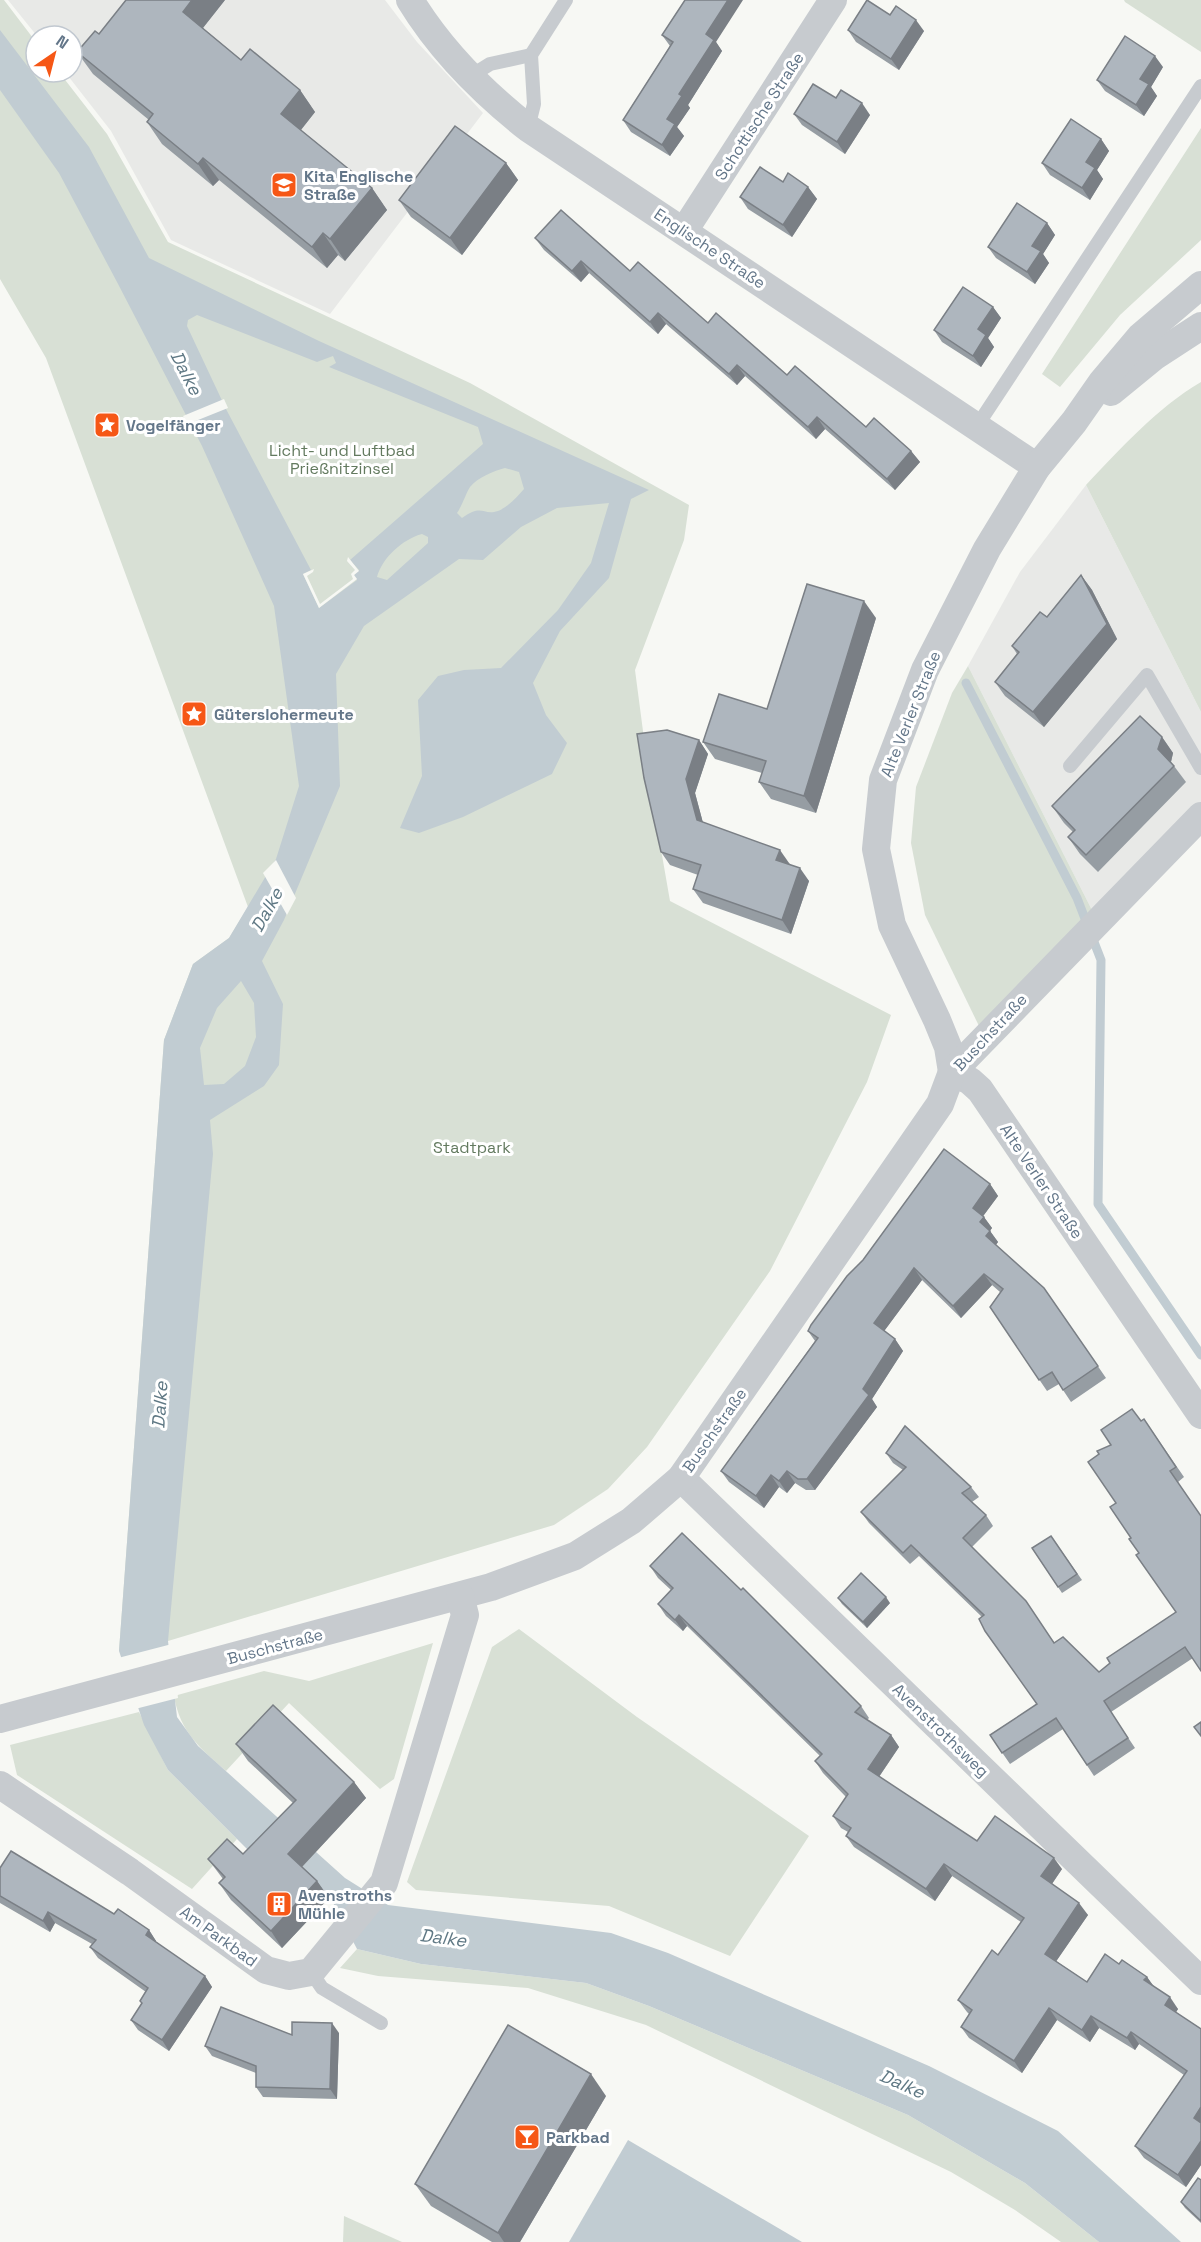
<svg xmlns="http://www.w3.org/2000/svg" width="1201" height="2242" viewBox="0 0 1201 2242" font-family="'Space Grotesk',sans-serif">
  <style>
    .built { fill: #e8e9e7 }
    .green { fill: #d8e0d5 }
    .water { fill: #c1ccd2; fill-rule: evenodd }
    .pier { fill: #f7f8f4 }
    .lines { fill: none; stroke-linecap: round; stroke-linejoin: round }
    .stream { stroke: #c1ccd2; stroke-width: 9 }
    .service { stroke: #c7cbcf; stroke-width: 14 }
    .minor { stroke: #c7cbcf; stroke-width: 28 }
    .wall { fill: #969da3 }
    .shaded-wall { fill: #7a7f85 }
    .building { fill: #aeb6be; stroke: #7a7f85; stroke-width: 1.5 }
    .labels { text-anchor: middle; stroke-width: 6; stroke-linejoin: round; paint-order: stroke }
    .street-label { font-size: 16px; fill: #637689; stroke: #fff }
    .poi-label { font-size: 16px; font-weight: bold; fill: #637689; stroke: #fff; text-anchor: start }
    .park-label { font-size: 16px; fill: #637a5f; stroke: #fff }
    .water-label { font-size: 18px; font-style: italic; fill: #5f7884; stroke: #fff }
  </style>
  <rect width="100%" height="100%" fill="#f7f8f4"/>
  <g class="built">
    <path d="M8,0H385L417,42L483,113L330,314L171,240L111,131L65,72H72V36H37Z"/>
    <path d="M1086,485L1201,712V806L1093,912L968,666L1020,572Z"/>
  </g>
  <g class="green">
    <path d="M0,0H4L36,42V72H59L107,134L168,242L470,383L689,505L684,540L635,670L651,792L670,901L891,1015L867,1082L770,1271L647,1447L608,1489L554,1525L168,1641L119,1651L164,1040L193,964L229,938L248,907L46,358L0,279Z"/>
    <path d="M1124,0H1201V52L1125,2Z"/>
    <path d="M1201,128V240L1120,315L1060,387L1042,374Z"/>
    <path d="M1201,382V712L1086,485C1121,448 1157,408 1201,382Z"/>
    <path d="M968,666L1093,912L979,1026L925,915L911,843L916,787L952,693Z"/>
    <path d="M519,1629L637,1717L809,1836L730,1956L609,1906L416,1890L407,1882L492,1647Z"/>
    <path d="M433,1643L394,1779L380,1789L289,1703L226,1771C200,1748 180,1732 174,1696L264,1671L309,1681Z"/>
    <path d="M139,1712L168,1770L237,1839L192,1889L17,1775L10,1745Z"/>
    <path d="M357,1949L421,1964L586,1983L649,2006L908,2115L1025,2183L1099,2242H1061L1015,2210L951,2172L646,2025L528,1988L378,1976L340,1968Z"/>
    <path d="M344,2216L402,2242H343Z"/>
  </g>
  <g class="water">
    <path d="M0,30L89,147L149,258L319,341L649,490L631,499L609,578L560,631L533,683L546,715L567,743L552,774L463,817L419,833L400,828L422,776L418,700L438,676L464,670L501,668L558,610L591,563L609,503L557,508L521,527L483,560L459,559L364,626L336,674L340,786L284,920L262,961L283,1004L279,1065L264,1086L210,1120L213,1154L168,1641L177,1717L198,1746L345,1878L388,1905L611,1933L668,1953L929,2066L1058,2131L1181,2242H1099L1025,2183L908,2115L649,2006L586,1983L421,1964L357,1949L330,1897L273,1846L259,1861L168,1770L144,1725L119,1651L164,1040L193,964L229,938L276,859L299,786L274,606L202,446L117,282L59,173L0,90ZM197,315L317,362L333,356L336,363L329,367L478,427L483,444L350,560L359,570L354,575L357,580L319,608L303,574L311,570L226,409L187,326L188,320ZM505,468L519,472L524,489C517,497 508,507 498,511C482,516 483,503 462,518L457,513C462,506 467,491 470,487C478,477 494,471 505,468ZM422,534L428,537V543L387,580L377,577C382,558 403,539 422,534ZM241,981L254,1003L256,1037L245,1066L224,1084L204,1085L200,1048L217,1008Z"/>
    <path d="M628,2140L802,2242H569Z"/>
  </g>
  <g class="pier">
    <path d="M224,399L228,408L188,424L183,416Z"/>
    <path d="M348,557L359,571L354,575L357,579L319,608L303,574L314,569L313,572L307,576L320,604L353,579L351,574L355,570L347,561Z"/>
    <path d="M276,860L296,898L287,915L263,873Z"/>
    <path d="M172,1644L178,1698L135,1709L118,1658Z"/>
  </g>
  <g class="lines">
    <path class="stream" d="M966,683L1077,898L1101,960L1098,1204L1201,1355"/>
    <g class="service">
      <path d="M469,77L490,64L531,55"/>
      <path d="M528,128L534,104L531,55L566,0"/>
      <path d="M977,426L1201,86"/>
      <path d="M1070,766L1147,675L1201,768"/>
      <path d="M311,1972L322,1988L381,2023"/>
    </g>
    <g class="minor">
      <path d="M410,0C441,51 481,91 528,128L1037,467"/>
      <path d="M684,231L833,0"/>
      <path d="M1111,392L1155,356L1201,326"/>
      <path d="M952,1072L948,1047L937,1020L892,925L876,849L883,780L925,670L987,549L1037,467L1074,422L1102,382L1140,337L1201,285"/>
      <path d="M952,1072L970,1081L980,1090L1201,1415"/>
      <path d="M681,1478L1201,1981"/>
      <path d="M0,1719L491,1587L575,1556L631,1521L681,1478L940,1104L952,1072L1201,816"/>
      <path d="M0,1785L130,1872L266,1970L289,1976L311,1972L384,1883L465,1615L460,1596"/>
    </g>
  </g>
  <g class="wall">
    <path d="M225,0L203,28L241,60L300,90L315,112L301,130L372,188L387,210L345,261L338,255L327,268L219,180L213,186L162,144L147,122L149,120L93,74L77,52L99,34Z"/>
    <path d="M890,15L924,31L899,70L856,42L848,30Z"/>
    <path d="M662,35L716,42L722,51L688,105L690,108L677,127L684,136L670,156L631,132L623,120L670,46Z"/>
    <path d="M1163,67L1151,87L1157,96L1144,116L1105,91L1097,80Z"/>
    <path d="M836,98L870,115L845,154L802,125L794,114Z"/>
    <path d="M1101,139L1109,151L1097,170L1103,179L1090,200L1050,175L1042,163Z"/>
    <path d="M506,163L518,180L462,255L411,217L399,200Z"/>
    <path d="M783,182L808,187L817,199L792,237L748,209L740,197Z"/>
    <path d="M1047,223L1055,235L1043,254L1049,263L1035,284L996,258L988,247Z"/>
    <path d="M535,238L630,271L866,427L911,451L920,462L895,490L825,429L816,439L745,376L737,385L666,324L658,334L589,273L581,282L544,250Z"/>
    <path d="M993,307L1001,318L988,338L994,347L981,367L942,342L934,330Z"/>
    <path d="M1081,575L1092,590L1117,639L1044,727L1005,696L995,682L1017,654L1012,646L1047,617Z"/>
    <path d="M876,618L816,813L771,799L759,782L762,773L715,759L703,742L767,709Z"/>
    <path d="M1162,737L1173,753L1171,762L1186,782L1098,872L1080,854L1068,837L1073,832L1064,823L1052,806Z"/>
    <path d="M699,740L708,754L695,793L703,823L789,863L809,881L791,934L703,903L693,889L698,875L670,865L661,852Z"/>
    <path d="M990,1184L998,1196L983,1216L992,1228L990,1231L998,1242L996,1245L1044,1288L1106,1378L1071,1402L1059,1384L1047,1391L990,1307L1000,1292L992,1285L961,1318L922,1280L884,1331L895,1339L903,1351L872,1399L877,1407L815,1490H806L795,1483L787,1493L779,1487L764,1508L729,1482L721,1471L815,1341L808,1331Z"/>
    <path d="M1144,1419L1184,1477L1178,1482L1193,1658L1111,1712L1135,1748L1094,1776L1063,1729L1010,1764L990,1735L1037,1704L982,1617L919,1556L910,1564L869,1523L861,1512L903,1470L893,1463L886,1453L971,1487L979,1497L972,1502L986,1515L993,1526L972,1547L1055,1643L1099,1672L1176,1612L1139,1553L1116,1503L1111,1445Z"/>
    <path d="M1051,1536L1082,1580L1062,1593L1032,1548Z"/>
    <path d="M650,1566L861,1706L869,1718L867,1720L891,1735L899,1747L879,1777L977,1841L1062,1869L1052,1884L1088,1915L1056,1961L1087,1982L1119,1964L1147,1977L1154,1987L1178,2009L1176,2012L1201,2029V2165L1186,2187L1144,2158L1135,2146L1184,2075L1139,2044L1135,2050L1099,2028L1090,2042L1057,2020L1022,2073L969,2038L961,2027L969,2014L967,2012L958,2000L998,1955L1021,1922L952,1876L935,1901L854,1847L846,1836L848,1832L841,1828L833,1816L846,1797L823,1773L815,1761L820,1756L687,1626L683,1631L666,1616L658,1604L671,1590L658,1578Z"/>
    <path d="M838,1598L890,1603L867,1628L842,1604Z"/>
    <path d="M236,1744L354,1782L366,1798L302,1867L317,1881L329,1898L282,1948L231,1900L219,1883L223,1879L208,1859L243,1854L293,1803L248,1761Z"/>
    <path d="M0,1868L114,1914L149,1930L156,1941V1942L205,1976L212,1987L169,2051L138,2030L131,2020L142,2004L140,2001L146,1992L98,1958L90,1947L92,1944L55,1923L50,1932L0,1903Z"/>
    <path d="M339,2033L337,2099L263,2097L256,2087V2073L212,2056L205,2046L292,2035Z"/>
    <path d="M606,2096L520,2242H492L431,2206L415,2184Z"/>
    <path d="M1201,2180V2223L1185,2208L1181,2202Z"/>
  </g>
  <g class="shaded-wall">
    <path d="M192,0H225L198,34L183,12Z"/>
    <path d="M728,0H743L716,42L722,51L688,105L690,108L677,127L684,136L670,156L662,145L667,119L706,34Z"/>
    <path d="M916,20L924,31L899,70L891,59Z"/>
    <path d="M1155,56L1163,67L1151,87L1157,96L1144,116L1136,105L1140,79Z"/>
    <path d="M300,90L315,112L296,136L281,114Z"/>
    <path d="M862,103L870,115L845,154L837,142Z"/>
    <path d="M1101,139L1109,151L1097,170L1103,179L1090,200L1082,188L1086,162Z"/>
    <path d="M203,158L219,180L213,186L198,164Z"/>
    <path d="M506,163L518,180L462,255L450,238Z"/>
    <path d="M808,187L817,199L792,237L783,225Z"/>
    <path d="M372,188L387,210L345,261L330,239Z"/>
    <path d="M1047,223L1055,235L1043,254L1049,263L1035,284L1027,272L1032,246Z"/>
    <path d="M323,233L338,255L327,268L312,247Z"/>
    <path d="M581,261L589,273L581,282L572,271Z"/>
    <path d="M993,307L1001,318L988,338L994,347L981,367L973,356L978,329Z"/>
    <path d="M658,313L666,324L658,334L650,322Z"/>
    <path d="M737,365L745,376L737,385L729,374Z"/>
    <path d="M817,417L825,429L816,439L808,427Z"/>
    <path d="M911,451L920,462L895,490L887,479Z"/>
    <path d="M1081,575L1092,590L1117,639L1044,727L1033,712Z"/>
    <path d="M864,601L876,618L816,813L804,796Z"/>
    <path d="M1162,737L1173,753L1170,766L1158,749Z"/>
    <path d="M699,740L708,754L695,793L706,834L697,820L686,779Z"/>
    <path d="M780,850L789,863L785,873L776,860Z"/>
    <path d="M800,868L809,881L791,934L782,920Z"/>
    <path d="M990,1184L998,1196L981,1219L973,1208Z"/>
    <path d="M984,1217L992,1228L988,1233L980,1222Z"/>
    <path d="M990,1231L998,1242L994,1247L986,1236Z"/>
    <path d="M914,1268L922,1280L882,1334L874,1323Z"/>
    <path d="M984,1274L992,1285L961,1318L953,1306Z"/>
    <path d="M895,1339L903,1351L872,1399L877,1407L815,1490L807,1479L863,1389Z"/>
    <path d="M787,1471L795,1483L787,1493L779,1481Z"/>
    <path d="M771,1475L779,1487L764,1508L756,1496Z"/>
    <path d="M886,1597L890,1603L867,1628L863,1622Z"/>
    <path d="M679,1615L687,1626L683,1631L675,1620Z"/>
    <path d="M891,1735L899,1747L876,1781L868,1769Z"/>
    <path d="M354,1782L366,1798L299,1870L288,1854Z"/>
    <path d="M1054,1858L1062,1869L1049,1888L1041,1876Z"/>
    <path d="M944,1864L952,1876L935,1901L926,1889Z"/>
    <path d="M317,1881L329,1898L282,1948L271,1931Z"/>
    <path d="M1079,1903L1088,1915L1053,1966L1045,1954Z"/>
    <path d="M48,1912L55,1923L50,1932L43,1921Z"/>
    <path d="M149,1930L156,1941L153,1945L146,1935Z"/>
    <path d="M205,1976L212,1987L169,2051L162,2040Z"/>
    <path d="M1147,1977L1155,1988L1144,1980Z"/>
    <path d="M1170,1997L1178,2009L1173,2017L1165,2005Z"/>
    <path d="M1049,2008L1057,2020L1022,2073L1014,2061Z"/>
    <path d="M1091,2016L1099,2028L1090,2042L1082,2030Z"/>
    <path d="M332,2023L339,2033L337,2099L330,2089Z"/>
    <path d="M1131,2032L1139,2044L1135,2050L1127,2038Z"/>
    <path d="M591,2074L606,2096L520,2242H504L498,2233Z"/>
    <path d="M1201,2107V2129L1194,2118Z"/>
    <path d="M1201,2141V2165L1186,2187L1178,2175Z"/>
  </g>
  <g class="building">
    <path d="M126,0H192L183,12L241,60L250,49L300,90L281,114L372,188L330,239L323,233L312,247L203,158L198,164L147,122L153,114L77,52L95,31L99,34Z"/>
    <path d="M685,0H728L706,34L714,40L679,94L682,96L667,119L675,124L662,145L623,120L673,42L662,35Z"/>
    <path d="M867,0L890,15L896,6L916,20L891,59L848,30Z"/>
    <path d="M1125,36L1155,56L1140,79L1149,84L1136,105L1097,80Z"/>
    <path d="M813,84L836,98L841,90L862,103L837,142L794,114Z"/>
    <path d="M1071,119L1101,139L1086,162L1095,168L1082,188L1042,163Z"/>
    <path d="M455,126L506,163L450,238L399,200Z"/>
    <path d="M760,167L783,182L788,173L808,187L783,225L740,197Z"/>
    <path d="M1017,203L1047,223L1032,246L1041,251L1027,272L988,247Z"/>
    <path d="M561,210L630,271L638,262L708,323L716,313L787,375L795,366L866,427L874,418L911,451L887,479L817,417L808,427L737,365L729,374L658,313L650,322L581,261L572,271L535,238Z"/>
    <path d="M963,287L993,307L978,329L986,335L973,356L934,330Z"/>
    <path d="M1081,575L1107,624L1033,712L995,682L1019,652L1012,646L1040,612L1047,617Z"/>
    <path d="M807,584L864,601L804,796L759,782L766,761L703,742L719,694L767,709Z"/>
    <path d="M1140,716L1162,737L1158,749L1174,766L1086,855L1068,837L1075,830L1052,806Z"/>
    <path d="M667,730L699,740L686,779L697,820L780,850L776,860L800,868L782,920L693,889L701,865L661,852L644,778L637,734Z"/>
    <path d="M944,1149L990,1184L973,1208L984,1217L980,1222L990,1231L986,1236L1044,1288L1098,1366L1063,1390L1052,1372L1039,1380L990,1307L1003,1289L984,1274L953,1306L914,1268L874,1323L895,1339L863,1389L869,1395L807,1479H798L787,1471L779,1481L771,1475L756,1496L721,1471L818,1338L808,1331L811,1325L847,1276L863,1260Z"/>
    <path d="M1132,1409L1141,1421L1144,1419L1176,1467L1170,1471L1201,1516V1671L1185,1647L1104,1701L1128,1738L1087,1765L1056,1718L1002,1753L990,1735L1037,1704L985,1631L979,1619L984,1615L911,1545L903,1553L861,1512L906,1467L886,1453L905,1426L971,1487L962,1493L986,1515L963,1538L1026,1601L1054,1643L1063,1637L1099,1672L1110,1663L1107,1658L1176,1612L1136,1555L1139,1553L1129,1539L1131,1538L1110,1507L1116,1503L1088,1462L1099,1454L1097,1451L1111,1445L1101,1430Z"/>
    <path d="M682,1533L741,1590L743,1588L861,1706L855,1712L891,1735L868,1769L977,1841L995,1816L1054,1858L1041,1876L1079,1903L1045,1954L1087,1982L1105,1954L1119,1964L1122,1960L1147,1977L1144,1980L1170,1997L1165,2005L1201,2029V2107L1194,2118L1201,2123V2141L1178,2175L1135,2146L1187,2071L1131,2032L1127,2038L1091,2016L1082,2030L1049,2008L1014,2061L961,2027L972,2010L958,2000L992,1950L998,1955L1024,1918L944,1864L926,1889L846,1836L851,1828L833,1816L848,1794L815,1761L822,1754L679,1615L675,1620L658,1604L673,1588L650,1566Z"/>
    <path d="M1051,1536L1077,1574L1058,1587L1032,1548Z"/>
    <path d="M861,1573L886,1597L863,1622L838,1598Z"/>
    <path d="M273,1705L354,1782L288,1854L317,1881L271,1931L219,1883L225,1877L208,1859L227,1839L243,1854L296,1800L236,1744Z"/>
    <path d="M1201,1722V1736L1194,1727Z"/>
    <path d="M11,1851L114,1914L118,1909L149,1930L146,1935L205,1976L162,2040L131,2020L142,2003L140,2001L148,1988L90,1947L96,1940L48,1912L43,1921L0,1896V1868Z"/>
    <path d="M221,2007L292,2035V2022L332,2023L330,2089L256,2087V2066L205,2046Z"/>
    <path d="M508,2025L591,2074L498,2233L415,2184Z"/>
    <path d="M1198,2178L1201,2180V2221L1181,2202Z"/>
  </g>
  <defs>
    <g id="school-square" transform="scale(1.35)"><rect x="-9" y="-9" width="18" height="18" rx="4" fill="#f65716" stroke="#fff"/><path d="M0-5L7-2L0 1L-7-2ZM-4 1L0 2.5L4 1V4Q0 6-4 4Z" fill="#fff"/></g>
    <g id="sight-square" transform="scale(1.35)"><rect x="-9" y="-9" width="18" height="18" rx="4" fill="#f65716" stroke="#fff"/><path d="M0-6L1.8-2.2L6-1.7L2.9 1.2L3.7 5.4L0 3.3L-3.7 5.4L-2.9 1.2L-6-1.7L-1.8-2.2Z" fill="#fff"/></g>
    <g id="building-square" transform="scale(1.35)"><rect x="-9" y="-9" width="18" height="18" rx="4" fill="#f65716" stroke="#fff"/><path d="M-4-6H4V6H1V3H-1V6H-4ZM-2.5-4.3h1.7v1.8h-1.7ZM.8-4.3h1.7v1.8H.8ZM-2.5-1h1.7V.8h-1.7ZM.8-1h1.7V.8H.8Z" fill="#fff"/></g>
    <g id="bar-square" transform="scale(1.35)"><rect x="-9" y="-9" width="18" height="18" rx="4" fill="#f65716" stroke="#fff"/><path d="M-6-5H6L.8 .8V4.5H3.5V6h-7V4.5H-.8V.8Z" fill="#fff"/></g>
  </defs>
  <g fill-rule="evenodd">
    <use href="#school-square" x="284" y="185"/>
    <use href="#sight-square" x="107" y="425"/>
    <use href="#sight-square" x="194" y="714"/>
    <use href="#building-square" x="279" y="1904"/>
    <use href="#bar-square" x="527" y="2137"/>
  </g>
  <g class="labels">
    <g class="street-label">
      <text transform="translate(759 116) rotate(-57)" y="6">Schottische Straße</text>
      <text transform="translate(710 248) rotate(34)" y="6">Englische Straße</text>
      <text transform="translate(910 714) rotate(-68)" y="6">Alte Verler Straße</text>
      <text transform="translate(990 1032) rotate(-47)" y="6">Buschstraße</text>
      <text transform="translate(1042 1181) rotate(56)" y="6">Alte Verler Straße</text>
      <text transform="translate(714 1430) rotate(-55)" y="6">Buschstraße</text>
      <text transform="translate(275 1646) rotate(-15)" y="6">Buschstraße</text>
      <text transform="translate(941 1730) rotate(44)" y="6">Avenstrothsweg</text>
      <text transform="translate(219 1936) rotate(36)" y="6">Am Parkbad</text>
    </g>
    <g class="poi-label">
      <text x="304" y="182">Kita Englische<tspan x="304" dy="18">Straße</tspan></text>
      <text x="126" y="431">Vogelfänger</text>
      <text x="214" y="720">Güterslohermeute</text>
      <text x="298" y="1901">Avenstroths<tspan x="298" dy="18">Mühle</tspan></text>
      <text x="546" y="2143">Parkbad</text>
    </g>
    <g class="park-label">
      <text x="342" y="456">Licht- und Luftbad<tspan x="342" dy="18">Prießnitzinsel</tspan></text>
      <text x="472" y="1153">Stadtpark</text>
    </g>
    <g class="water-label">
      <text transform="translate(186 373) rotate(63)" y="6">Dalke</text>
      <text transform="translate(267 910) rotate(-61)" y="6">Dalke</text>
      <text transform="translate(160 1405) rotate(-86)" y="6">Dalke</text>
      <text transform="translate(443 1938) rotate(7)" y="6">Dalke</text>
      <text transform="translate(902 2084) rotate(24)" y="6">Dalke</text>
    </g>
  </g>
  <g transform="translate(54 54) rotate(35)"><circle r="28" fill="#ffffff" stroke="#c1c8d0" stroke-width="1.5"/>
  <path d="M0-4.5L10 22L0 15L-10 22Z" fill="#f65716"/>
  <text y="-9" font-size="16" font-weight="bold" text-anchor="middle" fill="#637689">N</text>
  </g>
</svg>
